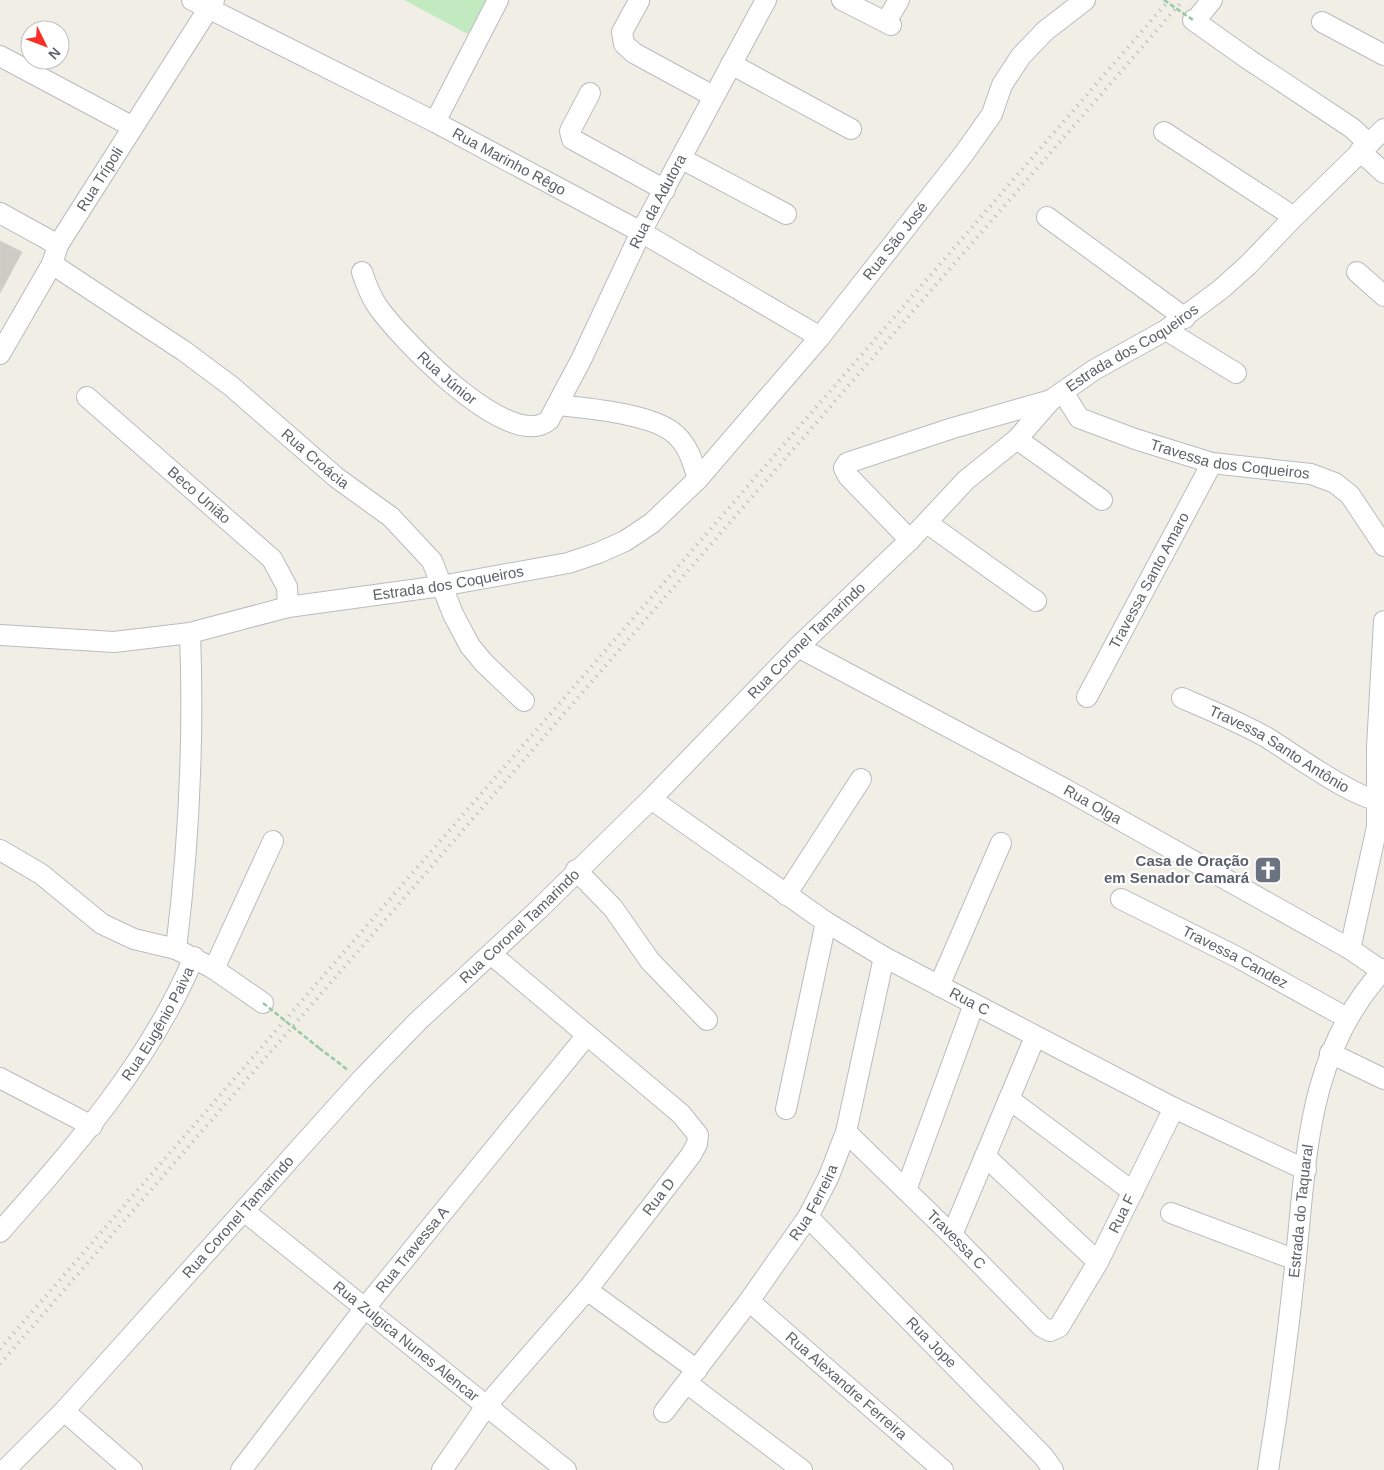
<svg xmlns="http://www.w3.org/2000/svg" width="1384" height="1470" viewBox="0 0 1384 1470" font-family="Helvetica,sans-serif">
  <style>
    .grass { fill: #c1eac0 }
    .building { fill: #cecbc4; stroke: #d6d0c3 }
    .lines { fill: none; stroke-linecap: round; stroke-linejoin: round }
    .minor-casing { stroke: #b8bcc0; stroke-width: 22 }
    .path { stroke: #97caa4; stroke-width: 2.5; stroke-dasharray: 5 2.5; stroke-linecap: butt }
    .minor { stroke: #fff; stroke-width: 20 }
    .rail { stroke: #b5b6b7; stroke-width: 4; stroke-dasharray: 1 6; stroke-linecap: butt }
    .path-bridge { stroke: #97caa4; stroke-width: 2.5; stroke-dasharray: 5 2.5; stroke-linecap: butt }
    .labels { text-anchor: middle; stroke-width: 4.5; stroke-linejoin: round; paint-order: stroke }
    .street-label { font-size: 15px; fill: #5d6267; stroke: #fff }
    .worship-label { font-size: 15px; font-weight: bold; fill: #5b616d; stroke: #fff; text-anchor: end }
  </style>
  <rect width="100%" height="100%" fill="#f1eee6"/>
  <path class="grass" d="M404,0H486L468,34Z"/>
  <path class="building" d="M0,241L22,252L0,293Z"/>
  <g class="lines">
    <g class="minor-casing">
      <g id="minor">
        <path id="s1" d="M192,0L435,122L641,232L820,337"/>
        <path d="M842,0L891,25"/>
        <path d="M639,1L622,32L624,44L634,53L713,96"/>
        <path d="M1193,20L1248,59L1352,128L1369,144"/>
        <path d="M1195,21L1212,0"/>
        <path d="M886,22L899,0"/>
        <path d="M1322,22L1384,55"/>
        <path d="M0,56L133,127"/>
        <path d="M731,64L851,129"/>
        <path d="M590,93L570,131L572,139L665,190"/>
        <path d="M435,122L498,0"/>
        <path d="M1164,132L1294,217"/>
        <path d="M1360,151L1384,173"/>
        <path d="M682,159L786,214"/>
        <path d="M0,213L58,245"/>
        <path d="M1047,217L1185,318"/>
        <path id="s2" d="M52,264L184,351L231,386L337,478L391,517L432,561L453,614L470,646L484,663L524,701"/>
        <path id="s3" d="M362,272C366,284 369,293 376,304C397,336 510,454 549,420L581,360L641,232L766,0"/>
        <path d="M1357,272L1384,296"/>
        <path d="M1166,330L1236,373"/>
        <path id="s4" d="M0,354L52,264L58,245L214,0"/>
        <path id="s5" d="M1063,392L1079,418L1135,439L1212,463L1311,474L1335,483L1350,495L1384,546"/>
        <path id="s6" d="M87,397L272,559L287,587L288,607"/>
        <path d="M557,405C587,408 655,414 676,435C689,447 693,463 698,479"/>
        <path d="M1017,439L1102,500"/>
        <path d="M927,523L1036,601"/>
        <path id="s7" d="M910,540L848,476L844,468L847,463L953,428L1051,400L1094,370L1166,330L1220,290L1248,265L1294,217L1384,129"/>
        <path d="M190,633C194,738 189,844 176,949L214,969L273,841"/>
        <path id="s8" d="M0,635L114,642L190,633L288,607L441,586L568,563L598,553L625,541L652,523L698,479L820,337L963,155L992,114L1002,85L1021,56L1045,31L1085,0"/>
        <path id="s9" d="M798,647L1065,789L1350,949L1382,971"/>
        <path id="s10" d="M1087,697L1212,463"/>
        <path id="s11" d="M1182,698C1210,710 1239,722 1266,737C1288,750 1362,805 1384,800"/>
        <path id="s12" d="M651,799L826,922L884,957L1174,1108L1306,1170"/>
        <path d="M0,850L41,874L102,924L134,939L176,949"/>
        <path d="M576,870L613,908L650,961L707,1020"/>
        <path d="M786,895L861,779"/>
        <path id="s13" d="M1121,899L1237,957L1347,1018"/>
        <path d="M1350,949L1377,827V747L1384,621"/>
        <path d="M214,969L263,1003"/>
        <path d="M939,986L1001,843"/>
        <path d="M1330,1053L1384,1079"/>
        <path d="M0,1078L92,1126"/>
        <path d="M1009,1099L1133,1192"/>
        <path d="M786,1109L826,922"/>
        <path id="s14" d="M846,1132L952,1235L1042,1327L1050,1331L1059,1327L1098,1262L1174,1108"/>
        <path d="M985,1156L1098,1262"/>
        <path d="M906,1190L974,1004"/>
        <path id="s15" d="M244,1211L566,1470"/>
        <path d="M1171,1213L1296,1260"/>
        <path id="s16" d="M808,1217L1044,1457L1053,1470"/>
        <path id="s17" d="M0,1232C74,1148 150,1062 194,957"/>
        <path d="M952,1235L1035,1037"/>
        <path d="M587,1290L697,1370"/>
        <path id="s18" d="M749,1301L943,1470"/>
        <path d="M688,1384L802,1470"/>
        <path d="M64,1411L132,1470"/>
        <path id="s19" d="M664,1412L749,1301L808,1217L829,1176L846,1132L884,957"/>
        <path id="s20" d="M5,1470L64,1411L361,1080L418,1021L538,910L651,799L798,647L910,540L966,480L1017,439L1051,400"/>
        <path id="s21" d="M241,1470L364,1309L587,1035"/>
        <path id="s22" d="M442,1470L487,1405L587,1290L691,1155L697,1144L698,1135L681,1114L491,954"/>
        <path id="s23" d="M1268,1470C1279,1403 1288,1335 1295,1267C1307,1159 1305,1055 1384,969"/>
      </g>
    </g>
    <path class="path" d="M319,1048L348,1070"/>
    <use href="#minor" class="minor"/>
    <g class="rail">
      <path d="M0,1349L1169,0"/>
      <path d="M0,1364L1183,0"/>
    </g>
    <g class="path-bridge">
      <path d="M1164,0L1193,20"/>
      <path d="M263,1003L319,1048"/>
    </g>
  </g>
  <defs>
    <g id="church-square" transform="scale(1.4375)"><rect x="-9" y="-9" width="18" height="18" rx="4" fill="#6b7280" stroke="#fff"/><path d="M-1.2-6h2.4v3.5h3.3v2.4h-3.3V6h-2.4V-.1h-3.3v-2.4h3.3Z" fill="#fff"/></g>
  </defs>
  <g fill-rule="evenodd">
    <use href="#church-square" x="1268" y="870"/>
  </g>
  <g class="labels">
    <g class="street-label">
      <text dy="5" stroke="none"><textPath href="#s1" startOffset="356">Rua Marinho Rêgo</textPath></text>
      <text dy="5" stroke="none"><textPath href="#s4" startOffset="202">Rua Trípoli</textPath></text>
      <text dy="5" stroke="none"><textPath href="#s3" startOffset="500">Rua da Adutora</textPath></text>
      <text dy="5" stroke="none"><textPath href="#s8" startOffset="1042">Rua São José</textPath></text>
      <text dy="5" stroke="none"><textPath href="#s7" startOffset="414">Estrada dos Coqueiros</textPath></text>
      <text dy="5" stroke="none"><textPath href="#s3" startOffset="138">Rua Júnior</textPath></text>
      <text dy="5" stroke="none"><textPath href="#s2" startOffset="328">Rua Croácia</textPath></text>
      <text dy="5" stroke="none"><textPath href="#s5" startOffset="188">Travessa dos Coqueiros</textPath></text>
      <text dy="5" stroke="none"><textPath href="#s6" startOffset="149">Beco União</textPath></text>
      <text dy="5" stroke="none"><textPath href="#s10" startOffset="132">Travessa Santo Amaro</textPath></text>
      <text dy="5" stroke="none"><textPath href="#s8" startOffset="454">Estrada dos Coqueiros</textPath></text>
      <text dy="5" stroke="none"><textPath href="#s20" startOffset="1154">Rua Coronel Tamarindo</textPath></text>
      <text dy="5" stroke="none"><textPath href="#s11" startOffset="110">Travessa Santo Antônio</textPath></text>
      <text dy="5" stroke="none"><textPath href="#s9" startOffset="334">Rua Olga</textPath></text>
      <text dy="5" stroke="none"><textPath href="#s20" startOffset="749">Rua Coronel Tamarindo</textPath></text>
      <text dy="5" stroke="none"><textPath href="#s13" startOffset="128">Travessa Candez</textPath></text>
      <text dy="5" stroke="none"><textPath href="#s12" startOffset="378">Rua C</textPath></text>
      <text dy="5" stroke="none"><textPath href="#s17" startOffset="262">Rua Eugênio Paiva</textPath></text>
      <text dy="5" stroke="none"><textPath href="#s22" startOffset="349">Rua D</textPath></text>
      <text dy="5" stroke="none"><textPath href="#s19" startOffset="258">Rua Ferreira</textPath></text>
      <text dy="5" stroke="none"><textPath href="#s23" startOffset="261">Estrada do Taquaral</textPath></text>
      <text dy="5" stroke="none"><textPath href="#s14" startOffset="425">Rua F</textPath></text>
      <text dy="5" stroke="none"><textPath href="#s20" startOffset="344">Rua Coronel Tamarindo</textPath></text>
      <text dy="5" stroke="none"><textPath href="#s14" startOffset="154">Travessa C</textPath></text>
      <text dy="5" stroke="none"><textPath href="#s21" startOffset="279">Rua Travessa A</textPath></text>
      <text dy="5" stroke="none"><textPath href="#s15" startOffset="208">Rua Zulgica Nunes Alencar</textPath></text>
      <text dy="5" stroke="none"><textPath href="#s16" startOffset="176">Rua Jope</textPath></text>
      <text dy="5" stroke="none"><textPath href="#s18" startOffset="129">Rua Alexandre Ferreira</textPath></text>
    </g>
    <g class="worship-label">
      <text x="1249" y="866">Casa de Oração<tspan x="1249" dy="17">em Senador Camará</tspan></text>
    </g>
  </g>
  <g transform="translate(45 45) rotate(132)"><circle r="24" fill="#ffffff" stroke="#bec0c2"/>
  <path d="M0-4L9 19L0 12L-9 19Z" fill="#f92e24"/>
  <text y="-8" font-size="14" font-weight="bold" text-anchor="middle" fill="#5d6267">N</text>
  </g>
</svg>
